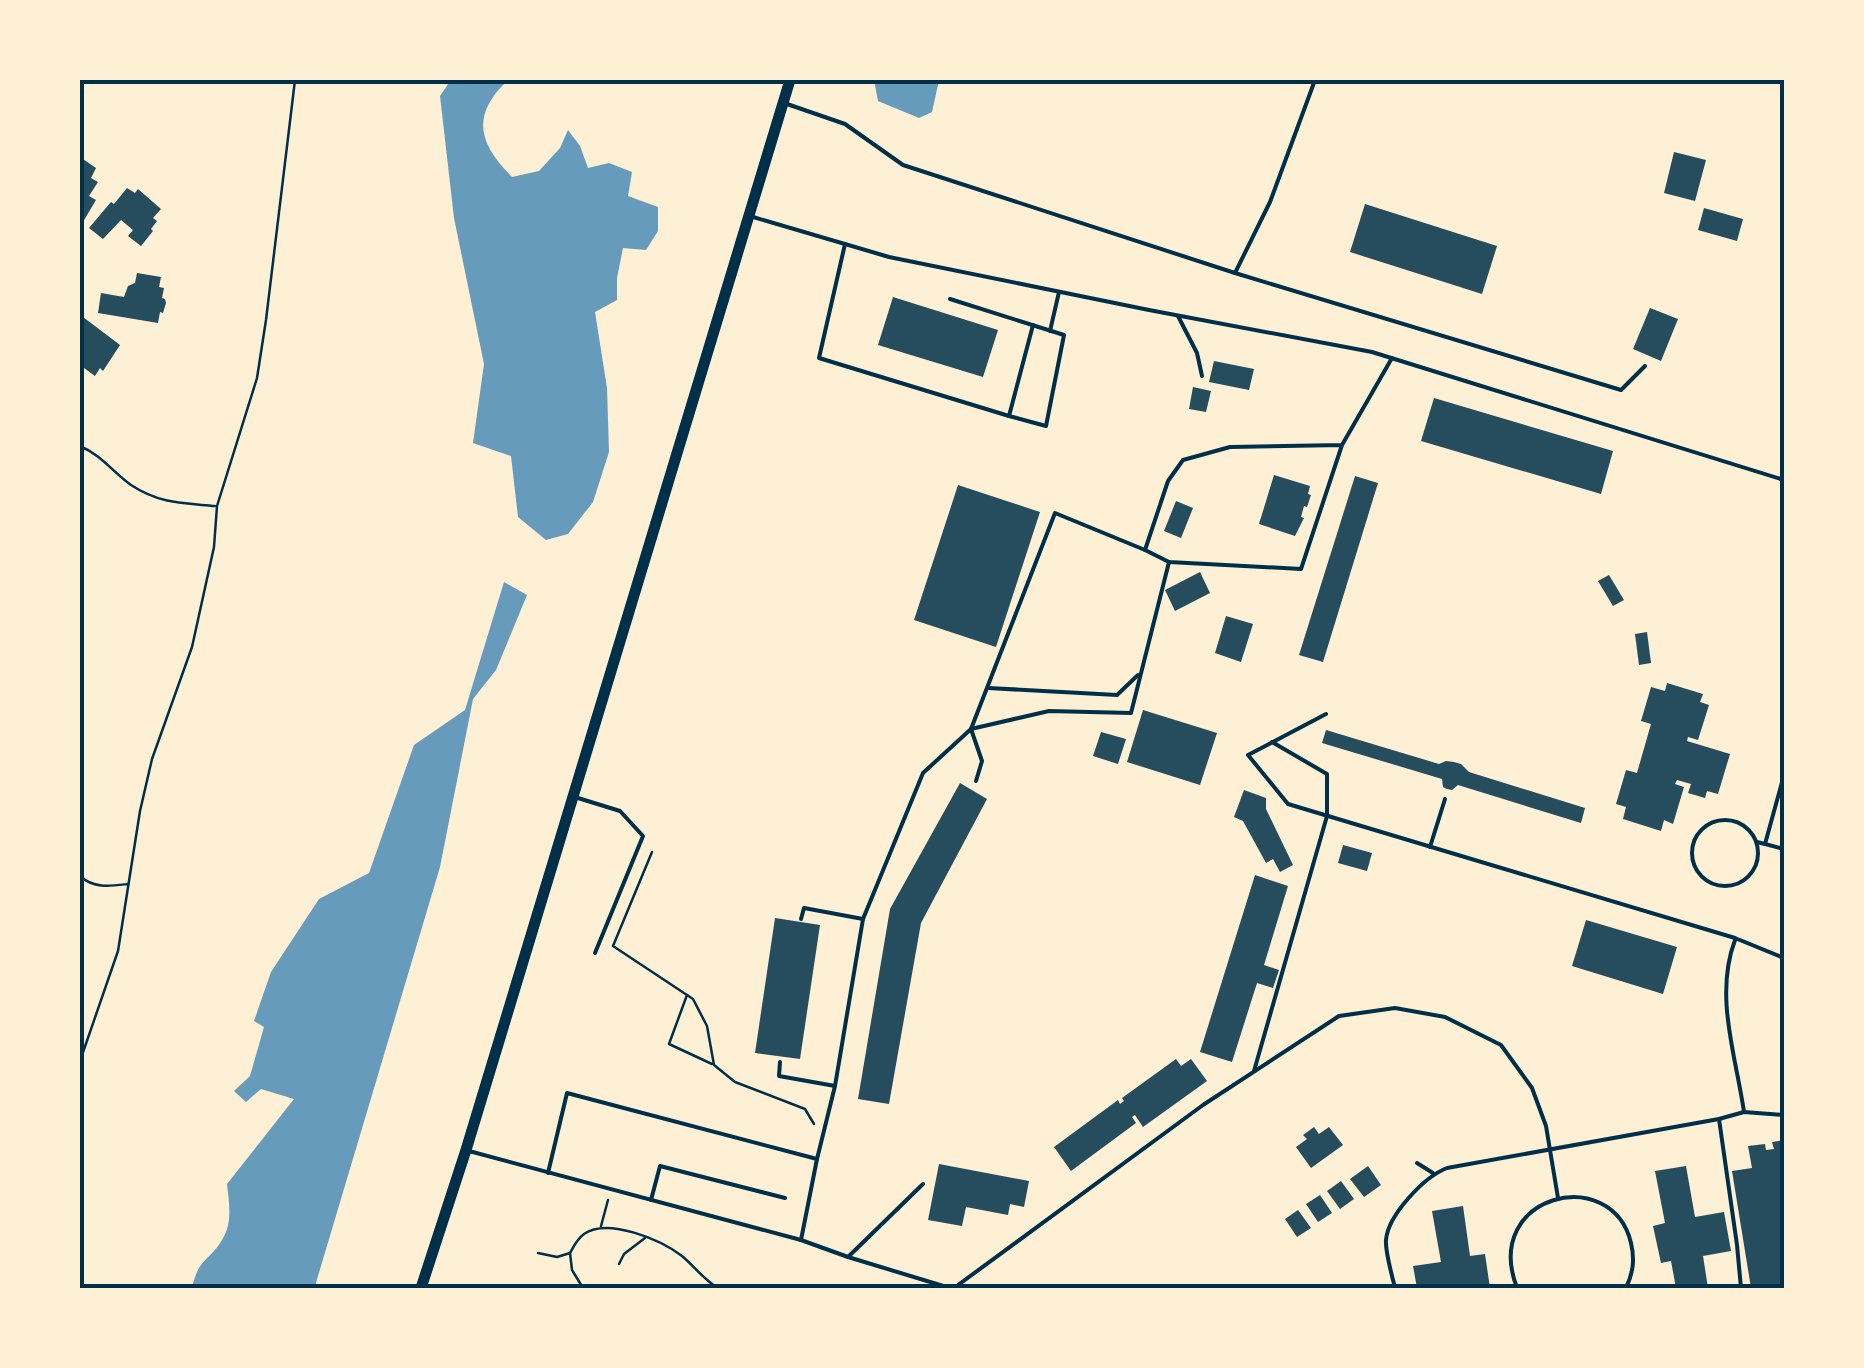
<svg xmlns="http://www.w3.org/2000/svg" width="1864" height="1368" viewBox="0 0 1864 1368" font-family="'Varela Round',sans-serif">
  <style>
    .water { fill: #669bbc }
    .building { fill: #264d5e }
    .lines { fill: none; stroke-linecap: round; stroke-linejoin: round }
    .path { stroke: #003049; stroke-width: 2.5 }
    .service { stroke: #003049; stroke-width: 4 }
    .secondary { stroke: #003049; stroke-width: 11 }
    .neatline { fill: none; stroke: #003049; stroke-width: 4 }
  </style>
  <rect width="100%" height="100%" fill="#fdf0d5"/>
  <g class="water">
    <path d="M451,80H506V82C470,117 480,145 512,177L539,171L560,148L568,130L580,146L588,168L609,163L632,172L628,196L658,207V231L646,250L623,248L617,278V300L595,312L607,388L609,452L593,502L568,534L546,540L518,517L511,456L473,443L484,364L454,218L440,96Z"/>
    <path d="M877,80H939L932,112L919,118L878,101L875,85Z"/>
    <path d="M504,582L527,595L496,670L473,699L440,867L315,1286L192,1288C199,1257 208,1263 222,1240C233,1223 229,1203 227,1184L294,1099L261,1089L246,1102L234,1091L250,1076L264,1027L254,1021L271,972L319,899L369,873L414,745L465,710Z"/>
  </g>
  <g class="building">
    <path d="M1674,152L1706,160L1695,201L1664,193Z"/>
    <path d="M80,157L96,168L91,178L98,182L89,196L96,200L80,227Z"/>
    <path d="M127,188L135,193L138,189L161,209L153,218L157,221L151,229L153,231L141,246L128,236L133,230L121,220L103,239L89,228L111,202L114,204Z"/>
    <path d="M1365,204L1497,246L1482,294L1350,252Z"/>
    <path d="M1704,208L1743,219L1737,241L1698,230Z"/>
    <path d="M137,273L161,277L159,287L164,288L162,298L165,299L166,303L163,313L160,312L158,323L98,313L101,293L124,297L128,286L135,283Z"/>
    <path d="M893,297L998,330L983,377L878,345Z"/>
    <path d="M1650,308L1678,319L1661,361L1633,349Z"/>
    <path d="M83,317L120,345L103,371L100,368L95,376L80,365V321Z"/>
    <path d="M1214,361L1254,369L1249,390L1209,382Z"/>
    <path d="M1193,387L1211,391L1206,412L1189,409Z"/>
    <path d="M1434,398L1613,451L1601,494L1421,441Z"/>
    <path d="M1274,475L1310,486L1308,494L1311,495L1307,507L1304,506L1301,517L1304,518L1295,536L1259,524Z"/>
    <path d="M1355,476L1378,483L1323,662L1299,655Z"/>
    <path d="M958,485L1040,512L996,647L914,620Z"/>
    <path d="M1176,501L1193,508L1181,538L1164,531Z"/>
    <path d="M1200,572L1210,593L1175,611L1165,590Z"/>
    <path d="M1609,575L1624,600L1613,606L1598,581Z"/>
    <path d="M1226,616L1253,624L1241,662L1215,653Z"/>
    <path d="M1647,632L1651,663L1639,665L1635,634Z"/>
    <path d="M1667,683L1703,694L1700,702L1709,705L1698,740L1688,737L1687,741L1730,754L1718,794L1707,791L1705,798L1688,793L1691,784L1677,780L1675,784L1684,787L1673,824L1664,820L1661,831L1623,819L1626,807L1616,804L1626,770L1637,773L1651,724L1641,721L1651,687L1665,691Z"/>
    <path d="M1143,710L1217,733L1200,785L1127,762Z"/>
    <path d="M1326,730L1439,764L1446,761L1454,762L1461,764L1469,772L1585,808L1581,823L1458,785L1452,790L1447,789L1443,787L1442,779L1322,743Z"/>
    <path d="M1101,732L1126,739L1118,764L1093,756Z"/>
    <path d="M960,783L987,799L921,923L889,1104L858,1099L890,909Z"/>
    <path d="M1244,790L1266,798V809L1293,865L1280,872L1273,859L1266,863L1243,821L1234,817Z"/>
    <path d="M1343,845L1372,853L1367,871L1338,863Z"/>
    <path d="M1255,875L1288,886L1264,965L1279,970L1273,988L1257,983L1232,1062L1200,1052Z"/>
    <path d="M775,918L820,925L800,1059L755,1053Z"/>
    <path d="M1586,920L1677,947L1663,994L1572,966Z"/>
    <path d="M1176,1059L1181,1066L1191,1059L1207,1081L1143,1127L1135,1115L1132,1117L1136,1123L1071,1171L1054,1147L1118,1100L1120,1104L1124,1101L1122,1098Z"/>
    <path d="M1314,1127L1319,1134L1329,1127L1343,1145L1311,1168L1296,1147L1307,1139L1303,1135Z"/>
    <path d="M1784,1140V1288H1751L1732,1171L1752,1168L1748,1146L1765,1144L1766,1150L1774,1149L1772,1142Z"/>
    <path d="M939,1164L1029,1181L1024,1207L1010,1204L1008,1215L966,1207L962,1226L928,1220Z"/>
    <path d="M1368,1166L1381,1185L1364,1197L1350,1179Z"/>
    <path d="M1686,1166L1695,1217L1724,1212L1731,1251L1703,1256L1708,1288H1676L1671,1261L1661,1263L1653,1226L1665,1223L1655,1171Z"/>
    <path d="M1341,1181L1354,1199L1340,1209L1327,1191Z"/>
    <path d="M1320,1195L1332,1213L1318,1222L1306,1204Z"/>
    <path d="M1463,1206L1470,1256L1485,1254L1490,1288H1417L1413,1266L1441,1262L1432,1211Z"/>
    <path d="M1298,1210L1311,1228L1297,1237L1285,1219Z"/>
  </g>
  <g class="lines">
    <g class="path">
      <path d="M80,446C101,455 113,472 131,485C160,504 183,503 215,506"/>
      <path d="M652,852L613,946L693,999L707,1026L714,1065L735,1082L805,1109L814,1124"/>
      <path d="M80,876C94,889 111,886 128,884"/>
      <path d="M687,995L669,1044L712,1064"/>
      <path d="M80,1061L118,951L140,811L152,759L192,647L214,547L217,506L257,378L266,320L295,80"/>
      <path d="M601,1226L608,1200"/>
      <path d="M538,1253L557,1257L570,1253C574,1246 577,1239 584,1234C608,1217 661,1240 682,1256C694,1266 704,1280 718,1288"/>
      <path d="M570,1253L572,1270L583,1288"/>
      <path d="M619,1264L624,1254L645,1238"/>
    </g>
    <g class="service">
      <path d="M787,104L845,124L903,165L1235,273L1621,390L1645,366"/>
      <path d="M753,217L889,257L1149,310L1372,352L1784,480"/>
      <path d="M845,244L819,358L1009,416L1033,325"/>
      <path d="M1235,273L1270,202L1315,80"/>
      <path d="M950,299L1064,335L1046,426L1009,416"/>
      <path d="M1178,316L1197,353L1202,376"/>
      <path d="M1050,331L1059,292"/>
      <path d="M1342,445L1230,447L1183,460L1168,481L1145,550L1169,562L1301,569L1342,445L1392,358"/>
      <path d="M988,688L1117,695L1138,675"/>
      <path d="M1326,714L1248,755L1288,804L1735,938L1784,958"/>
      <path d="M976,781L982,761L971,729L1055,513L1145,550"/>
      <path d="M578,798L620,811L643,836L595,953"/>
      <circle cx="1725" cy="853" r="33"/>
      <path d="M1757,842L1765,844L1784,775"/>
      <path d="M1765,844L1784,849"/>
      <path d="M1430,847L1445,799"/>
      <path d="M801,919L804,908L863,919"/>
      <path d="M1735,940C1714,996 1736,1056 1744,1112"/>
      <path d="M780,1062L779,1076L835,1086"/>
      <path d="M1254,1071L1327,816V774L1272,742"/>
      <path d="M1719,1119L1737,1245L1741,1288"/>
      <path d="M469,1151L801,1240L848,1257L950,1288"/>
      <path d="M1417,1163L1433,1173"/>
      <path d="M548,1173L567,1093L817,1159"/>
      <path d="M651,1200L660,1166L785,1198"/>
      <path d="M801,1240L817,1159L835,1086L863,919L923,773L971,729L1049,711L1131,713L1169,562"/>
      <path d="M848,1257L923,1184"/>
      <path d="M954,1288L1203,1105L1339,1016L1395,1008L1445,1017L1501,1045L1532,1088L1546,1126L1558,1198"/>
      <path d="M1395,1288C1392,1275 1385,1252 1386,1240C1388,1215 1424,1177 1447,1168L1719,1119L1744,1112L1784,1115"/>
      <path d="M1517,1288C1481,1194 1612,1163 1631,1243C1635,1260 1633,1273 1626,1288"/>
    </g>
    <path class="secondary" d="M421,1288L466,1150L790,80"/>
  </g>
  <rect width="1864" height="1368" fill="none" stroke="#fdf0d5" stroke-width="165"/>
  <rect x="82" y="82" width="1700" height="1204" class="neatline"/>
</svg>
